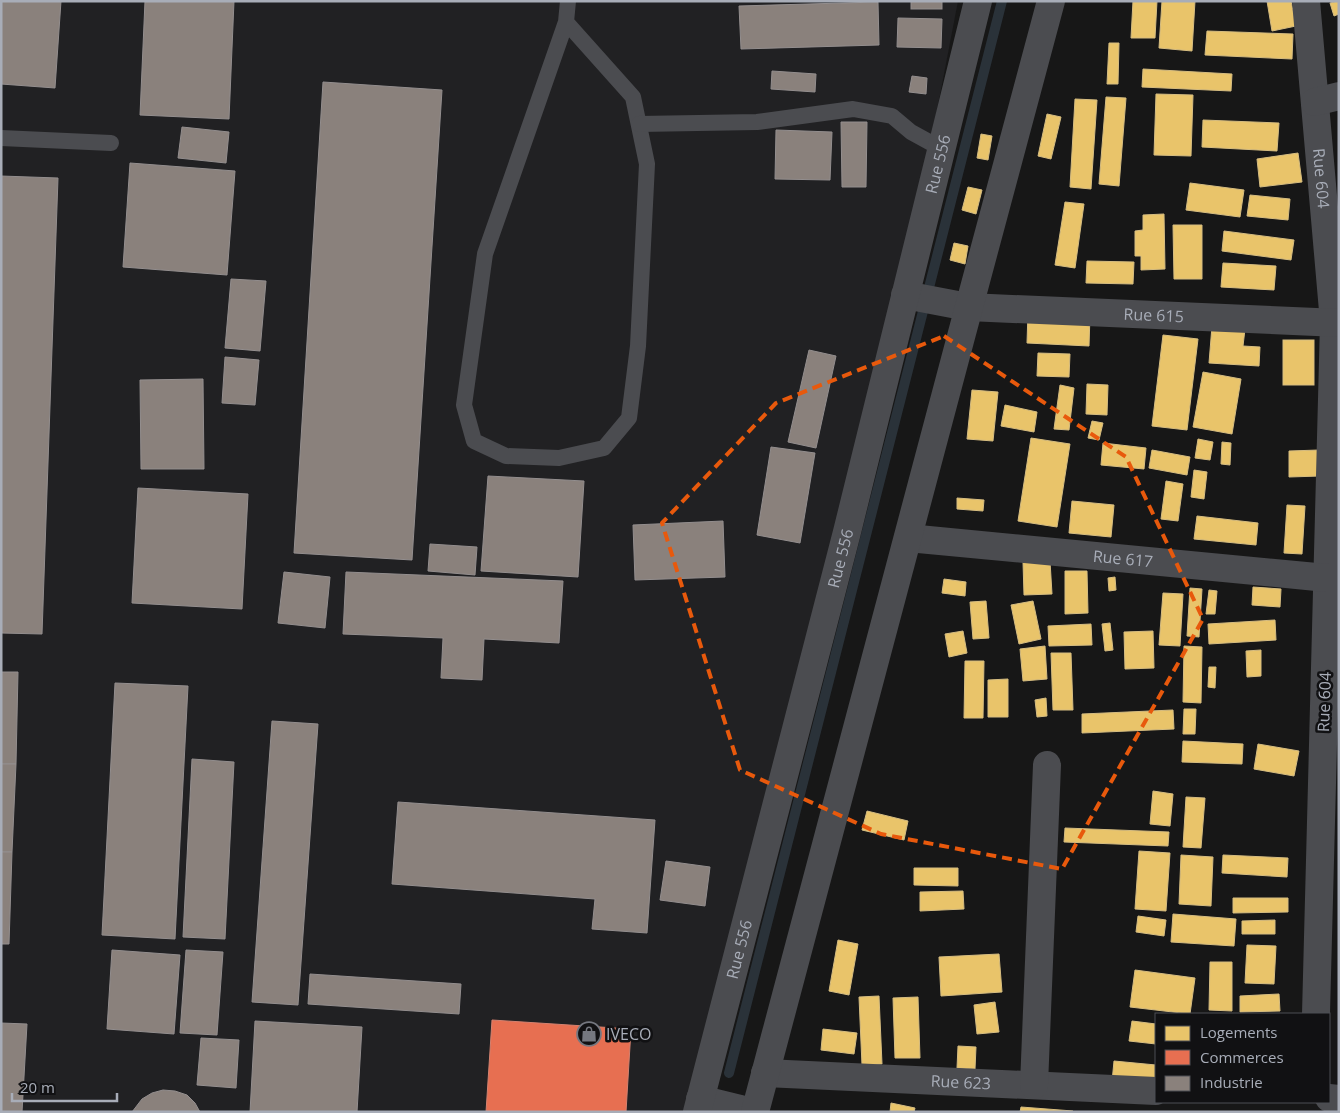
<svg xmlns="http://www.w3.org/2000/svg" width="1340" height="1113" viewBox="0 0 1340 1113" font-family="'Open Sans',sans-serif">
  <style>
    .built { fill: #212123 }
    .homes { fill: #e9c46a; stroke: #d6bd81 }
    .shops { fill: #e76f51; stroke: #d48270 }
    .industry { fill: #8a817c; stroke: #938e8e }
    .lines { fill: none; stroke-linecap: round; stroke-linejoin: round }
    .stream { stroke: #2a3239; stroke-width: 10 }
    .lane { stroke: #4b4c50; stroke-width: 16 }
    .street { stroke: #4b4c50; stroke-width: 28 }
    .marked { fill: none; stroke: #e8590c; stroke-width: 4; stroke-dasharray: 10 6; stroke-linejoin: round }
    .labels { text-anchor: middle; stroke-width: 5; stroke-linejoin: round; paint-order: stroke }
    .street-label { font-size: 16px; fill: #a8adb8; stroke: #111113 }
    .poi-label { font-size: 16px; fill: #a8adb8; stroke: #111113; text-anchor: start }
  </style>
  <rect width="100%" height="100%" fill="#171717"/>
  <path class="built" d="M1,1H958L921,194L690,1112H1Z"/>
  <g class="homes">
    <path d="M1133,1H1157L1155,38H1131Z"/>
    <path d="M1162,1H1195L1192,51L1159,48Z"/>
    <path d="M1267,1H1291L1296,26L1272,31Z"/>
    <path d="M1339,1V14L1334,16L1330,3Z"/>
    <path d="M1207,31L1293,34L1292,59L1205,55Z"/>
    <path d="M1109,43H1119L1118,84H1107Z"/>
    <path d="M1143,69L1232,74L1231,91L1142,87Z"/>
    <path d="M1156,94L1193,95L1191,156L1154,155Z"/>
    <path d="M1106,97L1126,98L1119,186L1099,184Z"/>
    <path d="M1075,99L1097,100L1091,189L1070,187Z"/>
    <path d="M1047,114L1061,117L1051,159L1038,156Z"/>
    <path d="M1203,120L1279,123L1277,151L1202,147Z"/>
    <path d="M981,134L992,136L988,160L977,158Z"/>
    <path d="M1298,153L1302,182L1260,187L1257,159Z"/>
    <path d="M1190,183L1244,190L1240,217L1186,210Z"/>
    <path d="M968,187L982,190L976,214L962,210Z"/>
    <path d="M1250,195L1290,199L1288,220L1247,216Z"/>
    <path d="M1065,202L1084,204L1075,268L1055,265Z"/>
    <path d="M1164,214L1165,269L1141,270V256H1135V231L1143,230V215Z"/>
    <path d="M1173,225H1202V279H1174Z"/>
    <path d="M1224,231L1294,240L1291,260L1222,251Z"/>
    <path d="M954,243L968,246L965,264L950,260Z"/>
    <path d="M1087,261L1134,262L1133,284L1086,283Z"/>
    <path d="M1223,263L1276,266L1274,290L1221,287Z"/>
    <path d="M1028,312L1090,315L1089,346L1027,343Z"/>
    <path d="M1212,326L1245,329L1243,346L1260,347L1259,366L1209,363Z"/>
    <path d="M1163,335L1198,339L1187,430L1152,426Z"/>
    <rect x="1283" y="340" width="31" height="45"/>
    <path d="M1038,353L1070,354L1069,377L1037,376Z"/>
    <path d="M1203,372L1241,379L1232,434L1193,427Z"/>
    <path d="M1087,384L1108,385L1107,415L1086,414Z"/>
    <path d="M1060,385L1074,388L1069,430L1054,429Z"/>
    <path d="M972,390L998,392L993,441L967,439Z"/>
    <path d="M1005,405L1037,412L1034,432L1001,426Z"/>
    <path d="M1092,421L1103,423L1099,440L1088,438Z"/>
    <path d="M1031,438L1070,444L1057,527L1018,521Z"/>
    <path d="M1198,439L1213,442L1210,460L1195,458Z"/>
    <path d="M1222,442L1231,443L1230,465L1221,464Z"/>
    <path d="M1103,443L1146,448L1144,469L1101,465Z"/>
    <path d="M1152,450L1190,457L1187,475L1149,468Z"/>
    <path d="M1319,450L1320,476L1289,477V451Z"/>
    <path d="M1194,470L1207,472L1204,499L1191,497Z"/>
    <path d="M1166,481L1183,484L1178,521L1161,519Z"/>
    <path d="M957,498L984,500L983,511L957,509Z"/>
    <path d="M1072,501L1114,505L1111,537L1069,533Z"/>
    <path d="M1287,505L1305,506L1302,554L1284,553Z"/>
    <path d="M1197,516L1258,523L1256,545L1194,539Z"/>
    <path d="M1050,561L1052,594L1024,595L1023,562Z"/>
    <path d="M1065,571H1087L1088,613L1065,614Z"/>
    <path d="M1115,577L1116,590L1109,591L1108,578Z"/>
    <path d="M944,579L966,582L965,596L942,593Z"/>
    <path d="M1253,587L1281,589L1280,607L1252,605Z"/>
    <path d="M1190,588L1202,589L1199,637L1187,636Z"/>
    <path d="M1209,590L1217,591L1215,614H1206Z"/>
    <path d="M1163,593L1183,594L1180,646L1159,645Z"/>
    <path d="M986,601L989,638L973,639L970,602Z"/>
    <path d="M1033,601L1041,639L1019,644L1011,605Z"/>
    <path d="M1275,620L1276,640L1209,644L1208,624Z"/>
    <path d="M1110,623L1113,650L1105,651L1102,624Z"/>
    <path d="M1091,624L1092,645L1049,646L1048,626Z"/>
    <path d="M963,631L967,653L949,657L945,634Z"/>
    <path d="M1153,631L1154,668L1125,669L1124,632Z"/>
    <path d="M1045,646L1047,679L1023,681L1020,649Z"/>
    <path d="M1184,646L1202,647L1201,703L1183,702Z"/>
    <path d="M1261,650V676L1247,677L1246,651Z"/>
    <path d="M1051,653H1071L1073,710H1053Z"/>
    <path d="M965,661H984L983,718H964Z"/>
    <path d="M1209,667H1216L1215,688L1208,687Z"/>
    <path d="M1008,679V717H988V680Z"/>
    <path d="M1046,698L1047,716L1037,717L1035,700Z"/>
    <path d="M1184,709H1196L1195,734H1183Z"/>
    <path d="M1173,710L1174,729L1082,733V714Z"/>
    <path d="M1183,741L1243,744L1242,764L1182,762Z"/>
    <path d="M1258,744L1299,751L1294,776L1254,769Z"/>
    <path d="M1153,791L1173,794L1170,826L1150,824Z"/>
    <path d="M1186,797L1205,798L1201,848L1183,847Z"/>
    <path d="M867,811L908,821L904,840L862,830Z"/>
    <path d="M1065,828L1169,832L1168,846L1064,842Z"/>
    <path d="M1139,851L1170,853L1166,911L1135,909Z"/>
    <path d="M1181,855L1213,857L1211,906L1179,904Z"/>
    <path d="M1223,855L1288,858L1287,877L1222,873Z"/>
    <path d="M914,868H958V886L914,885Z"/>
    <path d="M963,891L964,909L920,911V892Z"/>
    <path d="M1233,898H1288V912L1233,913Z"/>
    <path d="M1173,914L1236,919L1234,946L1171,942Z"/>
    <path d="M1138,916L1166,920L1164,936L1136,932Z"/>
    <path d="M1275,920V934H1242V921Z"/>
    <path d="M838,940L858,944L849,995L829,991Z"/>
    <path d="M1247,945L1276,946L1274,984L1245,983Z"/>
    <path d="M999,954L1002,992L941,996L939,957Z"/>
    <path d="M1210,962H1232V1011L1209,1010Z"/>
    <path d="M1135,970L1195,978L1190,1014L1130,1007Z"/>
    <path d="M1279,994L1280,1011L1240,1012V996Z"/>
    <path d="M879,996L882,1064L862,1065L859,997Z"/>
    <path d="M918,997L920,1058H895L893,998Z"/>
    <path d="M995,1002L999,1032L977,1034L974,1005Z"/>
    <path d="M1132,1021L1156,1024V1044L1129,1041Z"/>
    <path d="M823,1029L857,1033L854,1054L821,1050Z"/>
    <path d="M958,1046L976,1047L975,1069L957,1068Z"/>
    <path d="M1114,1061L1156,1065V1086L1112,1082Z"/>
    <path d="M891,1103L915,1108L914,1112H890Z"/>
    <path d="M1021,1107L1073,1111V1112H1020Z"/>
  </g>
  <path class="shops" d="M492,1020L631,1029L626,1112H486Z"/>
  <g class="industry">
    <path d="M1,1H61L55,88L1,84Z"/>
    <path d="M145,1H234L229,119L140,115Z"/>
    <rect x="911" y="1" width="31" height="8"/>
    <path d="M878,2L879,45L741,49L739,6Z"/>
    <path d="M898,18L942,19L941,48L897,47Z"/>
    <path d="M772,71L816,74L815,92L771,89Z"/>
    <path d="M912,76L927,78L926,94L909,92Z"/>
    <path d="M323,82L442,90L412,560L294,553Z"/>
    <path d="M841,122H867L866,187H842Z"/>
    <path d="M182,127L229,132L226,163L178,158Z"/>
    <path d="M776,130L832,132L830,180L775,179Z"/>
    <path d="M130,163L235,171L227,275L123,267Z"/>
    <path d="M1,176L58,178L42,634L1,633Z"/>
    <path d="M231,279L266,281L260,351L225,348Z"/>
    <path d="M809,350L836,356L816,448L788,442Z"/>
    <path d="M225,357L259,360L255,405L222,403Z"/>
    <path d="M203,379L204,469H141L140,380Z"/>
    <path d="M771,447L815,453L800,543L757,535Z"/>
    <path d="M488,476L584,481L578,577L481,571Z"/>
    <path d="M138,488L248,494L242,609L132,603Z"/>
    <path d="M723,521L725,577L635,580L633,525Z"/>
    <path d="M430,544L477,547L475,575L428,571Z"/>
    <path d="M284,572L330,577L325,628L278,623Z"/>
    <path d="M346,572L563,581L559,643L484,639L482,680L441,678L443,638L343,634Z"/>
    <path d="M1,672H18L16,764H1Z"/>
    <path d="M115,683L188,686L175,939L102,935Z"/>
    <path d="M272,721L318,724L298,1005L252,1002Z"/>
    <path d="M192,759L234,762L225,939L183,937Z"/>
    <path d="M1,764H16L12,852H1Z"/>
    <path d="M398,802L655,820L647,933L592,929L595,899L392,884Z"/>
    <path d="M1,852H12L9,944H1Z"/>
    <path d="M666,861L710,867L705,906L660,900Z"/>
    <path d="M112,950L180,955L174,1034L107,1029Z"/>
    <path d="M186,950L223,952L217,1035L180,1033Z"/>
    <path d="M310,974L461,984L459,1014L308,1004Z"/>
    <path d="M255,1021L362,1027L357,1112H250Z"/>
    <path d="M1,1023L27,1024L22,1112H1Z"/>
    <path d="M201,1038L239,1040L236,1088L197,1085Z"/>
    <path d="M163,1090L175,1091L187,1095L195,1103L200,1112H132L142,1099L152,1093Z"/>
  </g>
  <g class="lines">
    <path class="stream" d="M729,1073L1002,1"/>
    <g class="lane">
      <path d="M566,22L633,97L647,164L638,346L629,418L604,448L559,458L506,456L474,441L464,405L485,254L566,22L568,1"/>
      <path d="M639,124L757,122L853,109L892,116L911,132L942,149"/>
      <path d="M1,138L111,143"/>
    </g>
    <g class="street">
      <path id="s1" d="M1306,1L1334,322L1316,1014"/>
      <path d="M1315,102L1339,96"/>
      <path id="s2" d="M905,295L968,307L1339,323"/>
      <path id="s3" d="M908,538L1327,578H1339"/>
      <path id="s4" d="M765,1073L1156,1091"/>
      <path d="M1034,1085L1047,765"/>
      <path d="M1329,1098L1339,1099"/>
      <path d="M700,1099L753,1112"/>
      <path id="s5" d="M697,1112L847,532L978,1"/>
      <path d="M755,1112C854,742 951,371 1051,1"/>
    </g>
  </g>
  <path class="marked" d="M944,336L1126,457L1203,619L1062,869L881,834L740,770L662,523L776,403Z"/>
  <defs>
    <g id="shop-ring" transform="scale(1.25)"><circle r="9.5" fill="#111113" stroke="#757880" stroke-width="1.5"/><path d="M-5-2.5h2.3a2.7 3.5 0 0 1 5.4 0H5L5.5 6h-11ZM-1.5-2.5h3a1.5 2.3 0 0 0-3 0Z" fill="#757880"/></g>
  </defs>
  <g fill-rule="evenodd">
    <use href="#shop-ring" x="589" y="1034"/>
  </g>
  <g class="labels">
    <g class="street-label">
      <text dy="6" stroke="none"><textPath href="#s5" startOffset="978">Rue 556</textPath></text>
      <text dy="6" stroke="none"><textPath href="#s1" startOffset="178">Rue 604</textPath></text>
      <text dy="6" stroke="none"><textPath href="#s2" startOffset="250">Rue 615</textPath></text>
      <text dy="6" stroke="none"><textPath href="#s5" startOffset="572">Rue 556</textPath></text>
      <text dy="6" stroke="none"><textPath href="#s3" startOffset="216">Rue 617</textPath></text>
      <text transform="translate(1324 702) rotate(-88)" y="6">Rue 604</text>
      <text dy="6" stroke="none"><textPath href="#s5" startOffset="168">Rue 556</textPath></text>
      <text dy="6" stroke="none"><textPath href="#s4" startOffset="196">Rue 623</textPath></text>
    </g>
    <g class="poi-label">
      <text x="606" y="1040">IVECO</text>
    </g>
  </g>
  <rect width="1340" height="1113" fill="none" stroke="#a8adb8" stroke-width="5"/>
  <rect x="1155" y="1013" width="175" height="90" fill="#111113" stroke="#4d4f55"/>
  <rect x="1165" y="1026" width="25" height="15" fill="#e9c46a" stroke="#4d4f55"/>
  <text x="1200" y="1038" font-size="15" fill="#a8adb8">Logements</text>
  <rect x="1165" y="1050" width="25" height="15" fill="#e76f51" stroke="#4d4f55"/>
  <text x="1200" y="1063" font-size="15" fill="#a8adb8">Commerces</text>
  <rect x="1165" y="1076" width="25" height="15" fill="#8a817c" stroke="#4d4f55"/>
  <text x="1200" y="1088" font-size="15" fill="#a8adb8">Industrie</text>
  <path d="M12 1093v8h105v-8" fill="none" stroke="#a8adb8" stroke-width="2.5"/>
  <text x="20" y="1093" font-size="15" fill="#a8adb8" stroke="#111113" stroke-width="4" paint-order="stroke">20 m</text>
</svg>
